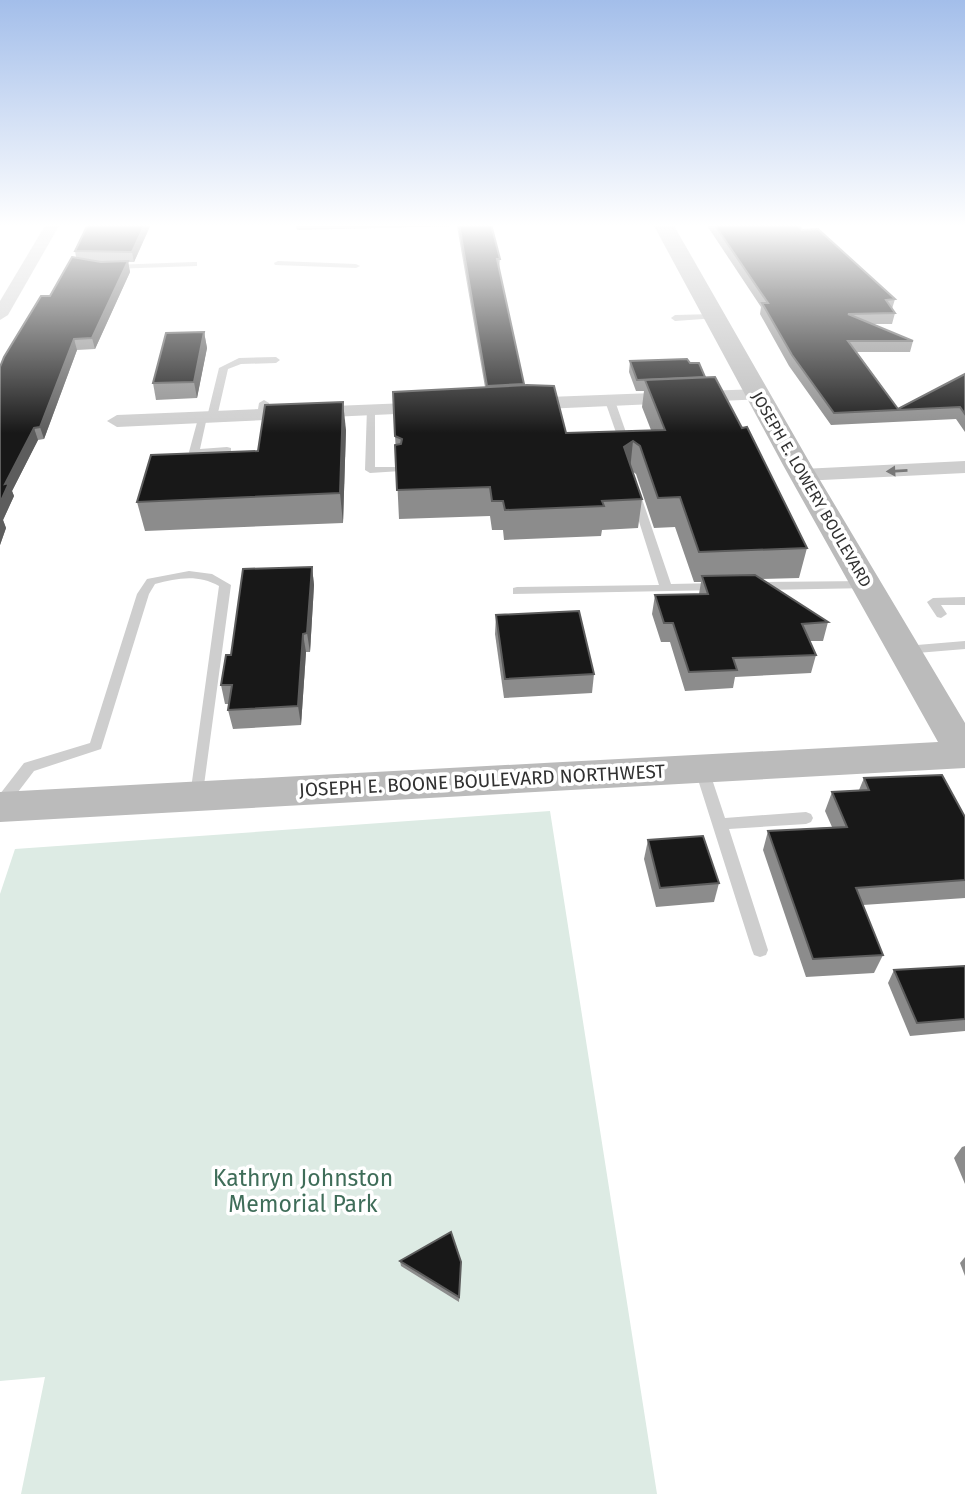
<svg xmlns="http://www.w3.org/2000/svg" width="965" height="1494" viewBox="0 0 965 1494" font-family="'Fira Sans',sans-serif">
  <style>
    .green { fill: #ddebe4 }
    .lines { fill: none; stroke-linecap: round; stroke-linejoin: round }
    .lane { fill: #cecece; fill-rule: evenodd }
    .street { fill: #cecece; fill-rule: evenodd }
    .secondary { fill: #bbb; fill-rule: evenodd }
    .wall { fill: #8c8c8c }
    .shaded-wall { fill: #5d5d5d }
    .building { fill: #181818; stroke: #5d5d5d; stroke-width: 2 }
    .oneway { fill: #787878 }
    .labels { text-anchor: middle; stroke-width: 7; stroke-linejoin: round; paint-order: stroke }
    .far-street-label { font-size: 16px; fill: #313131; stroke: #fff }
    .street-label { font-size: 19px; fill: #313131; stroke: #fff }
    .near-park-label { font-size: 23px; fill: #3f6d59; stroke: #fff }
  </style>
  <rect width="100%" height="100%" fill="#fff"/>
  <path class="green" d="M550,811L657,1494H21L45,1377L0,1381V894L15,849Z"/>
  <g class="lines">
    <g class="lane">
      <path d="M278,261L356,264L360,266L356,268L275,265L274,263Z"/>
      <path d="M194,262H197V266L111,269L107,267L111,265Z"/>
      <path d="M714,314L718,316L717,318L675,321L671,318L675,315Z"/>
      <path d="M239,358L276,357L280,360L276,363L241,364L228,369L217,417L209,419L207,417L219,368Z"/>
      <path d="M610,398L615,401L629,441L628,443L619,441L605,401Z"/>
      <path d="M264,400L269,403L267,415L262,418L257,415L259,403Z"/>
      <path d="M367,408L375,410V467H401V471L370,473L365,470Z"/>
      <path d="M199,415L207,417L200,449L227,447L231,448V452L190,454L189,452Z"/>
      <path d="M635,490L640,493L671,584L718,583L724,587L722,590L513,594V588L517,587L659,585L630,493Z"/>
      <path d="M189,571L212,574L231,585L202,800H192L190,796L219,586C198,574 177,578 155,584L149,594L101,749L34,771L5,809L0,811V794L24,763L90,743L137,594L147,579Z"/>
      <path d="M867,581L871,582V588L756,590L750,586L756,582Z"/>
      <path d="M965,597V605H941L947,614L941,618L937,617L927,602L933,598Z"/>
      <path d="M965,641V649L905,654L899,650L905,646Z"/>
      <path d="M701,762L708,767L725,818L806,812L811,814L813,818L811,822L806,824L729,829L768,950L766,955L760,957L754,955L752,950L694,767Z"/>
    </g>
    <g class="street">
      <path d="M46,224H60L8,315L0,320V301Z"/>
      <path d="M758,389L765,391L767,395L765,399L522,410L513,404L522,398Z"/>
      <path d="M432,402L439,404L442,408L439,412L117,427L107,421L117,415Z"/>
      <path d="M965,461V473L802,481L795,479L792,475L795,471L802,469Z"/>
    </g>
    <path class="secondary" d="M653,224H673L811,465L965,723V768L0,822V792L938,742L783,465Z"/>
  </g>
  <g class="wall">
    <path d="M151,224L134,262H128L130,272L95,349L77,350L44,439L38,440L12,491L14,496L3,520L6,528L0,545V367L76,257L75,251Z"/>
    <path d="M296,224H491L500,259L499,270L524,385L566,433L651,430L642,407L644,391H636L629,372L630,361L690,363L705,377L807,548L799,578L762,579L828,622L823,641H810L816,655L811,673L735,677L733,688L685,691L670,642H661L652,614L655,595L699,594L701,582H694L675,527L654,528L636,474L632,471L642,499L638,528L602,530L601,536L504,540L503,530H492L490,516L399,519L393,392L485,387L457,226L297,230Z"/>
    <path d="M706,224H797L802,230L895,299L892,309L895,313L892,324H873L913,341L910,352H857L898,409L965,374V432L956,419L831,425L789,366L760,314L761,307Z"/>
    <path d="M204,332L207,348L197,398L156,400L153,383Z"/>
    <path d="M346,430L343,523L145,531L137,502L258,451Z"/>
    <path d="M312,567L314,585L310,652H306L301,725L233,729L228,710L229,704H225L221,685L231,655Z"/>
    <path d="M496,615L594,674L592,693L504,698L495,634Z"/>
    <path d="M864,778L965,817V898L863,905L883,955L874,973L806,977L763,850L768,831L832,827L825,811L832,792L859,790Z"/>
    <path d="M648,840L719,883L714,902L656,907L644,859Z"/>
    <path d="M965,966V1031L910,1036L888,983L894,970Z"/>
    <path d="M965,1146V1184L954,1158L962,1147Z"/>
    <path d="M965,1257V1276L960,1263Z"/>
    <path d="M400,1261L461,1267L459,1302L401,1266Z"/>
  </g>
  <g class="shaded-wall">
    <path d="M145,224H151L134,262L132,252Z"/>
    <path d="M128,261L130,272L95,349L92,338Z"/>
    <path d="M204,332L207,348L197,398L194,382Z"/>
    <path d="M74,339L77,350L44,439L40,427Z"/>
    <path d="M343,402L346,430L343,523L340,493Z"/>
    <path d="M34,428L38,440L12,491L14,496L3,520L6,528L0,545V503L5,484Z"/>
    <path d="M633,441L630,470L624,447Z"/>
    <path d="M312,567L314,585L310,652L307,633Z"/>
    <path d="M303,634L306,652L301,725L298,706Z"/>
  </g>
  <g class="building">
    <path d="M88,224H145L132,252L75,251Z"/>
    <path d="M459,224H491L500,259H497L524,384L487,386Z"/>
    <path d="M714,224H797L802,230L818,229L895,299L886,300L895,313L848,314L913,341H848L898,409L965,374V414L960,407L834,413L792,355L762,303H768Z"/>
    <path d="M72,257L101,262L128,261L92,338L74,339L40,427L34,428L5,484L9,483L0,503V367L4,357L41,296H50Z"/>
    <path d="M204,332L194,382L153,383L166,333Z"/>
    <path d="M687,359L690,363H699L705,377L637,380L630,361Z"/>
    <path d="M715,377L742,428L747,427L807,548L699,552L680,497L658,498L640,446L633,441L624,447L642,499L602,501L604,506L505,510L503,501H492L490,487L397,490L395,445L401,444L402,439L395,436L393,392L527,385L554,386L566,433L665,430L645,380Z"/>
    <path d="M343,402L340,493L137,502L151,455L258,451L265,405Z"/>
    <path d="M312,567L307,633L303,634L298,706L228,710L232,685H221L226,655H231L243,569Z"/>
    <path d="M755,575L828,622L802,624L816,655L733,658L737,670L689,672L673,623H664L655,595L708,594L702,576Z"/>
    <path d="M579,611L594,674L505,679L496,615Z"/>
    <path d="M942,775L965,817V880L856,888L883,955L813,959L768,831L847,827L832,792L869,790L864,778Z"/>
    <path d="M703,836L719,883L660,888L648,840Z"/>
    <path d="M965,966V1019L917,1023L894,970Z"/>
    <path d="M451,1232L461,1262L459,1297L400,1261Z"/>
  </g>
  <defs><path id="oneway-solid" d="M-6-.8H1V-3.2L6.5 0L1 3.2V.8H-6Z" transform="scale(1.75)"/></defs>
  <use class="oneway" href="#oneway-solid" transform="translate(897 471) rotate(177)"/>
  <linearGradient id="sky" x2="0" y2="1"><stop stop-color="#a3beea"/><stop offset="0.52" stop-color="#fff"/><stop offset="1" stop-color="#fff" stop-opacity="0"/></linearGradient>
  <rect width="965" height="433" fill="url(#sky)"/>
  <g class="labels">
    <g class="far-street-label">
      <text transform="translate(812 489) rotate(60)" y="6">JOSEPH E. LOWERY BOULEVARD</text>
    </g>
    <g class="street-label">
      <text transform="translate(482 780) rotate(-3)" y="7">JOSEPH E. BOONE BOULEVARD NORTHWEST</text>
    </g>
    <g class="near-park-label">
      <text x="303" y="1186">Kathryn Johnston<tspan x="303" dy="26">Memorial Park</tspan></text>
    </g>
  </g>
</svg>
